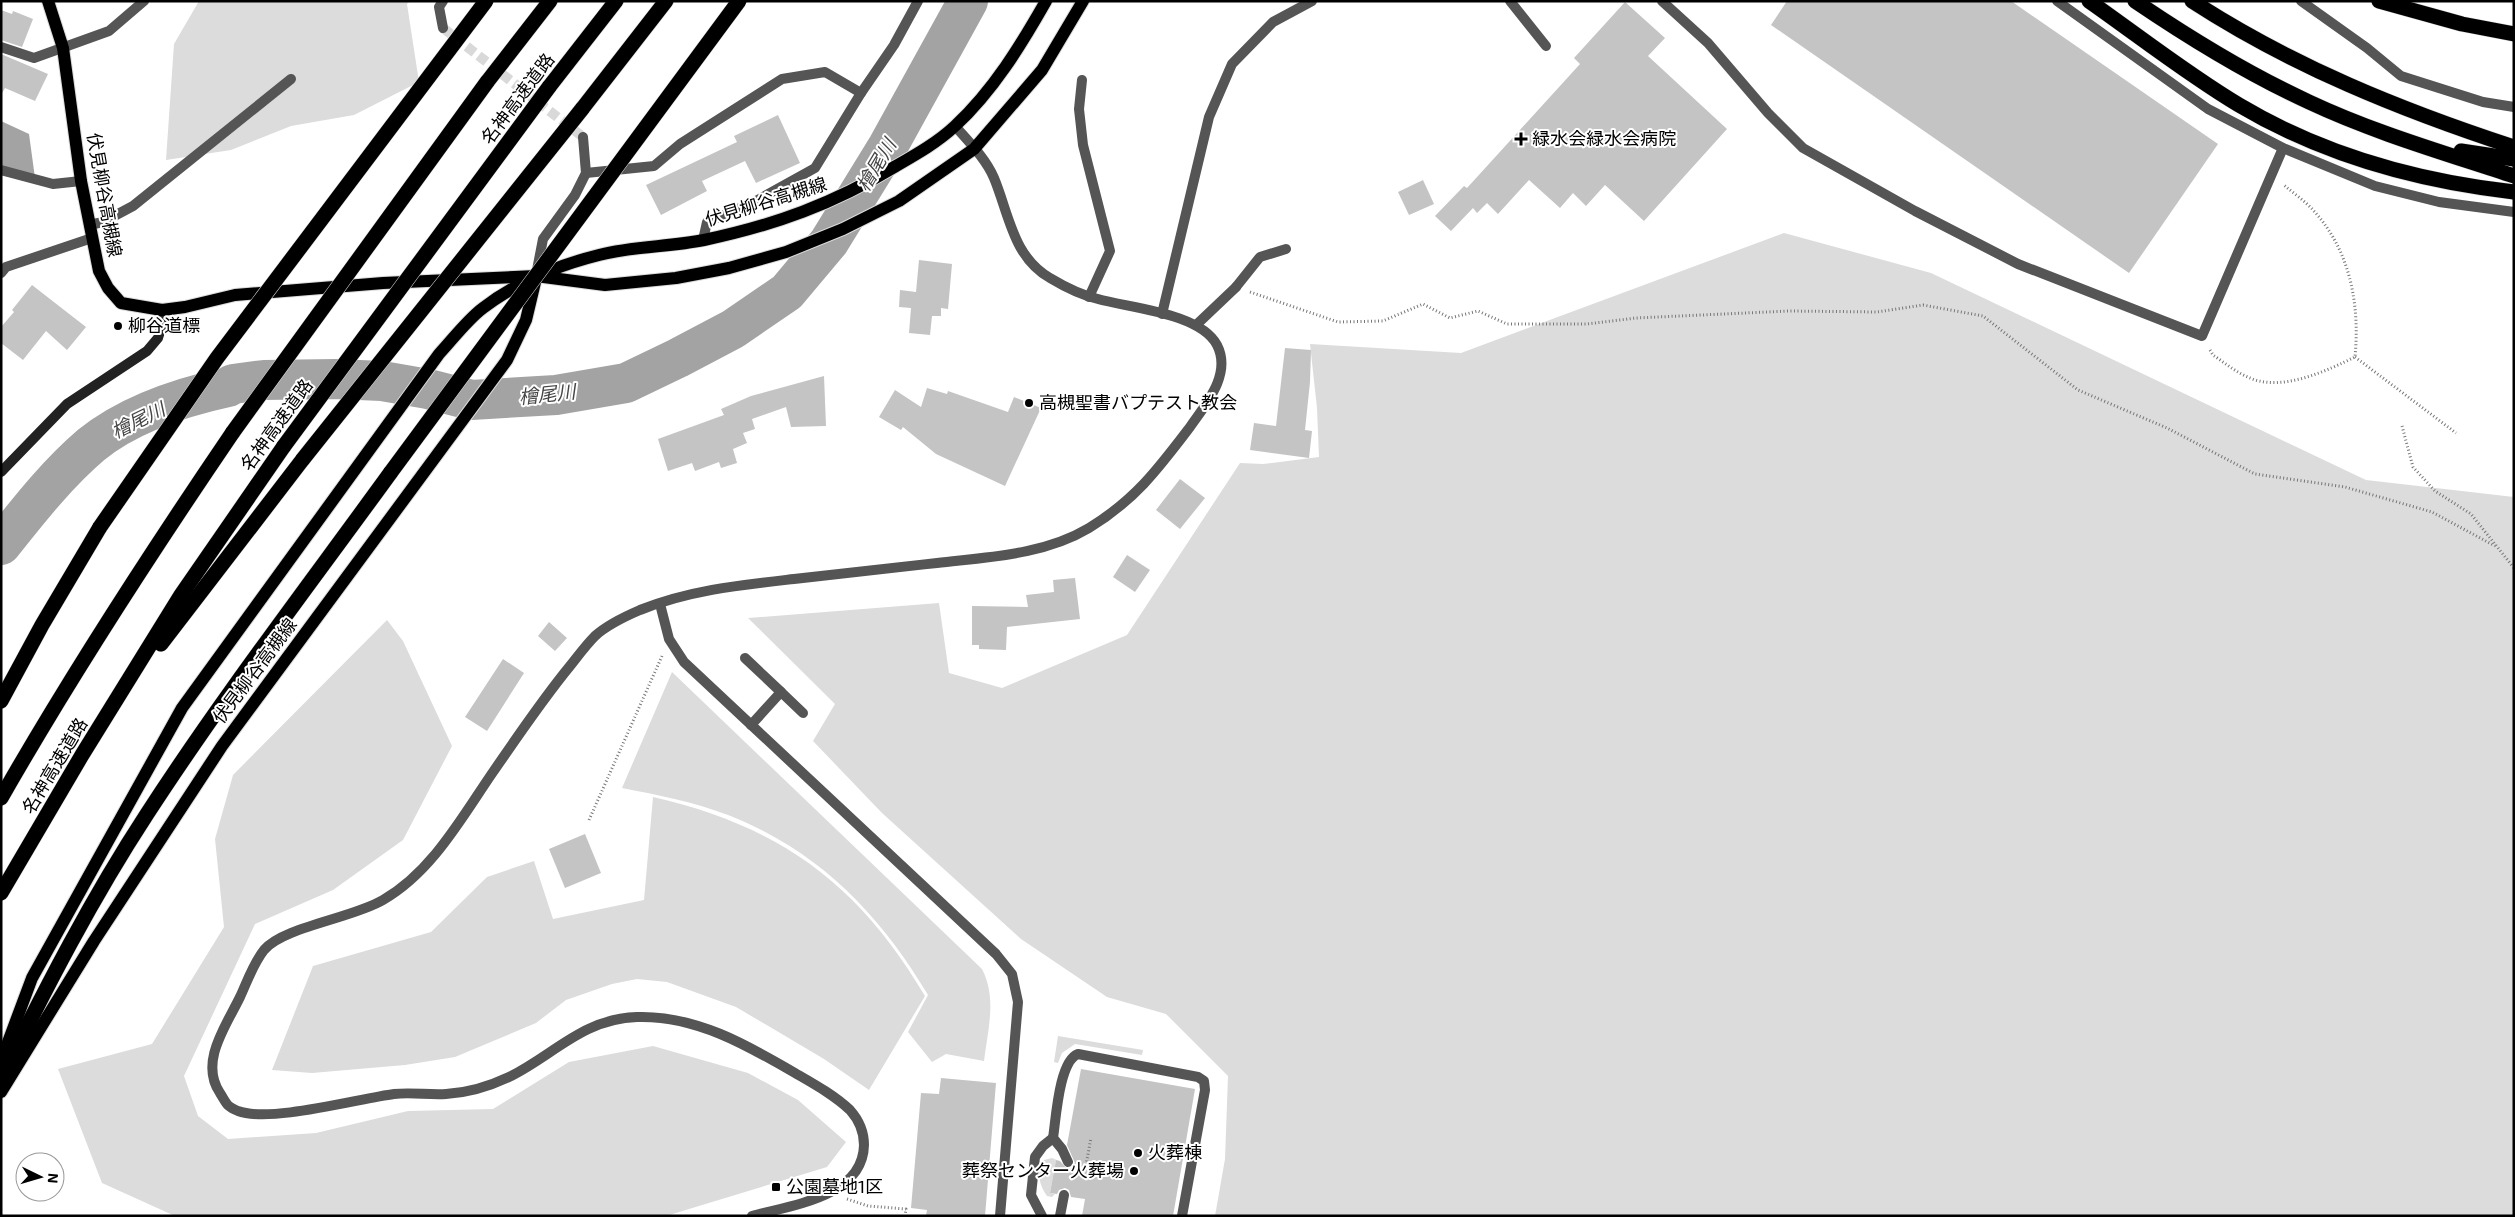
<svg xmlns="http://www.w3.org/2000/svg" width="2515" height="1217" viewBox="0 0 2515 1217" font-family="'Exo 2','Noto Sans JP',sans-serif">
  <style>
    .green { fill: #dcdcdc }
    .water { fill: #a3a3a3 }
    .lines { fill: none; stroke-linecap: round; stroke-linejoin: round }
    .river { stroke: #a3a3a3; stroke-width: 40 }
    .building { fill: #c4c4c4 }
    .street-tunnel { stroke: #d9d9d9; stroke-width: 10; stroke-dasharray: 10 5; stroke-linecap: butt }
    .primary-casing { stroke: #dbdbdb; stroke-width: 14 }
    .highway-casing { stroke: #dbdbdb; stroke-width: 16 }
    .path { stroke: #777; stroke-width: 3; stroke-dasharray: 1 2.5; stroke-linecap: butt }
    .lane { stroke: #555; stroke-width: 10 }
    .street { stroke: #555; stroke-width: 10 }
    .secondary { stroke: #222; stroke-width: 10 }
    .primary { stroke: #000; stroke-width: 12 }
    .highway { stroke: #000; stroke-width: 15 }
    .highway-bridge-casing { stroke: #dbdbdb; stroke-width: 16; stroke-linecap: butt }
    .highway-bridge { stroke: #000; stroke-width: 15 }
    .poi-dot { fill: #000; stroke: #fff; stroke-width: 2 }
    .labels { text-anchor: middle; stroke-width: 4; stroke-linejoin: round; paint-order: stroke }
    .street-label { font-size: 18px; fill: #000; stroke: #fff }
    .poi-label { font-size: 18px; fill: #000; stroke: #fff; text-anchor: start }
    .water-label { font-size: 19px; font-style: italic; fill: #444; stroke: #fff }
  </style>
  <rect width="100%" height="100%" fill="#fff"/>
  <g class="green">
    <path d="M199,1H410L407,4L419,82L354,115L291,126L231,150L166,160L174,44Z"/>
    <path d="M1784,233L1931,273L2366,480L2514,497V1216H1215L1225,1159L1228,1076L1166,1014L1107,997L1021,939L882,813L813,741L835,704L748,618L939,603L949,673L1002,688L1127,635L1240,463L1263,464L1319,457L1317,408L1310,344L1461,353Z"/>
    <path d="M387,620L403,641L452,746L403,840L333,890L255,924L184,1076L198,1116L228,1139L316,1133L408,1111L493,1109L569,1062L653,1046L748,1073L798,1100L846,1142L827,1167L666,1216H175L102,1183L58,1069L152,1044L224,927L215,839L233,775Z"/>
    <path d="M672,672L982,969C997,998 988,1029 984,1061L946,1054L932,1062L908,1032L928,995C880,914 818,850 728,815C694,802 658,795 622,788Z"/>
    <path d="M653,797C780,826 859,884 925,996L869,1090L824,1059L736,1007L667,982L637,979L612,984L566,1000L536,1023L455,1057L405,1065L312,1073L272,1070L313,966L431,932L487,877L534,861L553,919L644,900Z"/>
    <path d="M1058,1036L1143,1050L1142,1055L1075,1044L1062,1053L1058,1063L1054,1062Z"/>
    <path d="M1052,1158L1059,1161L1056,1160L1050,1193L1055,1194L1052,1197L1047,1196C1039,1185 1036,1171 1044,1160Z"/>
  </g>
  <path class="water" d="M1,121L29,134L35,178L1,169Z"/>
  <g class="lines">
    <path class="river" d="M1,545C29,510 57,474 91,445C129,414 182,397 228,387L233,384L264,380L336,379L382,381L428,389L471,400L556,395L626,383L678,358L733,329L787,292L829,242L888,146L968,1"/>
  </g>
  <g class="building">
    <path d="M1787,1H2011L2218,144L2129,273L1771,25Z"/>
    <path d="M1625,2L1665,38L1648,56L1727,129L1644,221L1605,185L1586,206L1573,193L1560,208L1529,180L1498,214L1487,203L1477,213L1473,208L1451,231L1435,216L1464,186L1467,188L1580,64L1574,58Z"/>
    <path d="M1,10L12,14L13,11L33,19L22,47L1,40Z"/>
    <path d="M1,54L48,74L35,101L5,88L1,95Z"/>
    <path d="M778,115L800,163L756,183L745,161L702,181L707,191L661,215L646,185L737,142L734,136Z"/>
    <path d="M1423,180L1434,204L1409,215L1398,192Z"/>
    <path d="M919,260L952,264L948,309L941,308V316H932L930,335L909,333L911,308L899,307L900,290L916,292Z"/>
    <path d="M32,285L86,327L67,350L46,331L23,360L1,343V327L14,312L12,310Z"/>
    <path d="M1285,348L1311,350L1310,382L1305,430L1312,431L1309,458L1250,450L1254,423L1276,426Z"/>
    <path d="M824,376L826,426L791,427L786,407L752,419L755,429L743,433L747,443L733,449L737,463L721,468L719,462L695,471L692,463L668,471L658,439L724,415L721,409L751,396Z"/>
    <path d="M927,388L947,394L948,391L1008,412L1014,397L1041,408L1005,486L936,454L903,427L901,430L879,417L895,390L921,407Z"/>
    <path d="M1180,479L1205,498L1180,529L1156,510Z"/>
    <path d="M1127,555L1150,570L1135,592L1113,577Z"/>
    <path d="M1075,578L1080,619L1007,627L1006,650L979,649V645H972V606L1028,607L1026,595L1054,592L1053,580Z"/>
    <path d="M549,622L567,638L555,651L538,636Z"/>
    <path d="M503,659L524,673L487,731L465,717Z"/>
    <path d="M585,834L601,873L565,888L549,849Z"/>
    <path d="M1081,1069L1195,1089L1173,1216H1082L1085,1199L1071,1197L1069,1190L1065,1188L1059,1190L1057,1194L1050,1193L1056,1160L1060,1161L1067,1169L1071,1168L1075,1163L1067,1145Z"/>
    <path d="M941,1078L996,1083L985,1216H926L927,1210L911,1208L921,1093L939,1094Z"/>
  </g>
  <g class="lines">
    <path class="street-tunnel" d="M443,28L583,137"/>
    <g class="primary-casing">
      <g id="primary">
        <path d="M48,1L63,48L81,181L99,271L108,288L121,303L162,310L185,307L235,295L383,283L536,276L605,285L676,278L729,268L786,252L843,229L899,201L974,149L1042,70L1083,1"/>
        <path d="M1,1061L32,978L182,708L439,354C453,339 467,320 483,308C517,282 559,265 599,255C633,246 669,247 704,240C775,225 833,204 896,166C917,154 938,142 955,126C993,91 1021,45 1046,1"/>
        <path d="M1,1092L94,941L222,746L507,360L526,320L536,278"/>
      </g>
    </g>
    <g class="highway-casing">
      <g id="highway">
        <path d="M2089,1C2139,36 2187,74 2239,105C2323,155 2417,181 2514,192"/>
        <path d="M2135,1C2191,39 2248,74 2309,102C2375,133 2445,153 2514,176"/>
        <path d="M2192,1C2292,66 2401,110 2514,147"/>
        <path d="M2379,1L2462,24L2514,34"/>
        <path d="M487,82L550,1"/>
        <path d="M549,87L616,1"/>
        <path d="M582,109L666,1"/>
        <path d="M2461,151L2514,159"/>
        <path d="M161,644L303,459"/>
        <path d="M1,701L42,625L100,527"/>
        <path d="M1,798C73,672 152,551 233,432"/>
        <path d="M1,893L82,755L181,595L284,446"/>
        <path d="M1,1079C45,989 92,898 147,814C223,697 309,585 391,472"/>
      </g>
    </g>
    <g class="path">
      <path d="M1250,292L1338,322L1383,321L1423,304L1450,318L1478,311L1507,324H1587L1636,318L1789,311L1877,312L1923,305L1983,316L2078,390L2167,428L2255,474L2345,487L2432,512L2495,546"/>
      <path d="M2210,350L2213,355C2225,363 2237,373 2250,378C2282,392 2326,371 2355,357C2360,304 2350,250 2313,210C2305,201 2293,193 2284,185"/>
      <path d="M2355,357L2456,433"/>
      <path d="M2402,426L2413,467L2435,491L2471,514L2514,568"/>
      <path d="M589,820L662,656"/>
      <path d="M1086,1165L1091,1138"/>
      <path d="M847,1199L868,1206L906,1209L905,1216"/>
    </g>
    <g class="lane">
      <path d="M1510,1L1546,46"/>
      <path d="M1082,80L1079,109L1083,145L1110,251L1089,297"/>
      <path d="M1236,287L1260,257L1286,249"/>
      <path d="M660,604L669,639L684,662L996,954L1012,974L1018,1002L1000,1216"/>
      <path d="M745,658L781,692L751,725"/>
      <path d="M781,692L803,713"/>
      <path d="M1068,1162L1062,1149L1053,1138C1056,1119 1059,1061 1078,1054L1198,1077L1204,1081L1205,1090L1182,1216"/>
      <path d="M1042,1216L1031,1195L1035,1157L1043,1146L1053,1138"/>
      <path d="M1060,1216L1064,1195"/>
    </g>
    <g class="street">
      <path d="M1662,1L1708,43L1768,113L1803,148L1915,211L2018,264L2202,336L2283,148"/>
      <path d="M2057,1L2208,109L2283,148L2375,186L2439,202L2514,212"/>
      <path d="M2301,1L2367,48L2401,76L2483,102L2514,107"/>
      <path d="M443,28L439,7L443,1"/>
      <path d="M1,47L34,58L109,31L144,1"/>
      <path d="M1,170L53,184L81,181"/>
      <path d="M586,173L654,166L680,144L782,79L825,72L861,93"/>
      <path d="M89,225L103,222L133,206L291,79"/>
      <path d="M703,240L707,222L754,202L815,168L861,93L894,45L918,1"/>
      <path d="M537,270L543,239L575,195L586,173L583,137"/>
      <path d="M1,273L6,267L92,238"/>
      <path d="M1162,314L1209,117L1232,64L1273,22L1312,1"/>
      <path d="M1196,325L1236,287"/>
      <path d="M752,1216C791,1205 863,1197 864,1145C864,1132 858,1119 850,1110C834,1095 814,1084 795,1073C747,1045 695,1015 637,1017C582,1019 554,1055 509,1077C490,1086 466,1093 446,1094C428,1095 411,1092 394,1094C357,1099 270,1123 238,1111C226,1106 227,1104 220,1093C199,1062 226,1026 240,997C247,982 253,964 264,950C283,927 353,918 383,900C432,872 462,817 493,772C518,736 542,700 570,666C578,656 586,645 595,636C607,625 626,616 640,610C690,590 741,585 794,579C841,574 889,568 937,563C988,557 1044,555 1089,528C1135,500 1158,469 1190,427C1206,404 1232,374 1217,345C1200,313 1130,308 1098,299C1081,295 1065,287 1050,278C1013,257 1009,214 994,178C986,159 969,142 955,126"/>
    </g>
    <path class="secondary" d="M1,472L67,404L147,351L158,338L162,325V310"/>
    <use href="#primary" class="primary"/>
    <use href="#highway" class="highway"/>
    <g class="highway-bridge-casing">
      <g id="highway-bridge">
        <path d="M233,432L487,82"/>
        <path d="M284,446L549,87"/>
        <path d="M303,459L582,109"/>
        <path d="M391,472L739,1"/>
        <path d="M100,527L217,358L486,1"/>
      </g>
    </g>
    <use href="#highway-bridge" class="highway-bridge"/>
  </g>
  <g class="poi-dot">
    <path d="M1518.5 131.5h5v5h5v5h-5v5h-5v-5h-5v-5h5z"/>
    <circle cx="118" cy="326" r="5"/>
    <circle cx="1029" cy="403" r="5"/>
    <circle cx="1138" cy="1153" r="5"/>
    <circle cx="1134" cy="1171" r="5"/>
    <rect x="771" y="1182" width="10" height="10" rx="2.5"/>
  </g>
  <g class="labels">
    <g class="street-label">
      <text transform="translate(518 99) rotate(-53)" y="6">名神高速道路</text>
      <text transform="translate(104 195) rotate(80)" y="6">伏見柳谷高槻線</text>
      <text transform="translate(766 202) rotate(-17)" y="6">伏見柳谷高槻線</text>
      <text transform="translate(277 425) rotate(-54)" y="6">名神高速道路</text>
      <text transform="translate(255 671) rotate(-53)" y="6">伏見柳谷高槻線</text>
      <text transform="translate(55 766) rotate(-59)" y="6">名神高速道路</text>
    </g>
    <g class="poi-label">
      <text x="1532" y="145">緑水会緑水会病院</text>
      <text x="128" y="332">柳谷道標</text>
      <text x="1039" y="409">高槻聖書バプテスト教会</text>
      <text x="1148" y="1159">火葬棟</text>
      <text x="1124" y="1177" text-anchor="end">葬祭センター火葬場</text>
      <text x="786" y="1193">公園墓地1区</text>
    </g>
    <g class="water-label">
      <text transform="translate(876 165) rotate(-59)" y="7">檜尾川</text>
      <text transform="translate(547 394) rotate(-6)" y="7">檜尾川</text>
      <text transform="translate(138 420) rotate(-26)" y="7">檜尾川</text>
    </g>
  </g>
  <rect width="2515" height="1217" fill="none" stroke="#000000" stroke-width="5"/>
  <g transform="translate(40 1177) rotate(95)"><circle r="24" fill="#ffffff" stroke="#999999"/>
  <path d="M0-4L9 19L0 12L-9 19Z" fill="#000000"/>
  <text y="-8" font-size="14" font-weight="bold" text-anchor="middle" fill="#000000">N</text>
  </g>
</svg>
